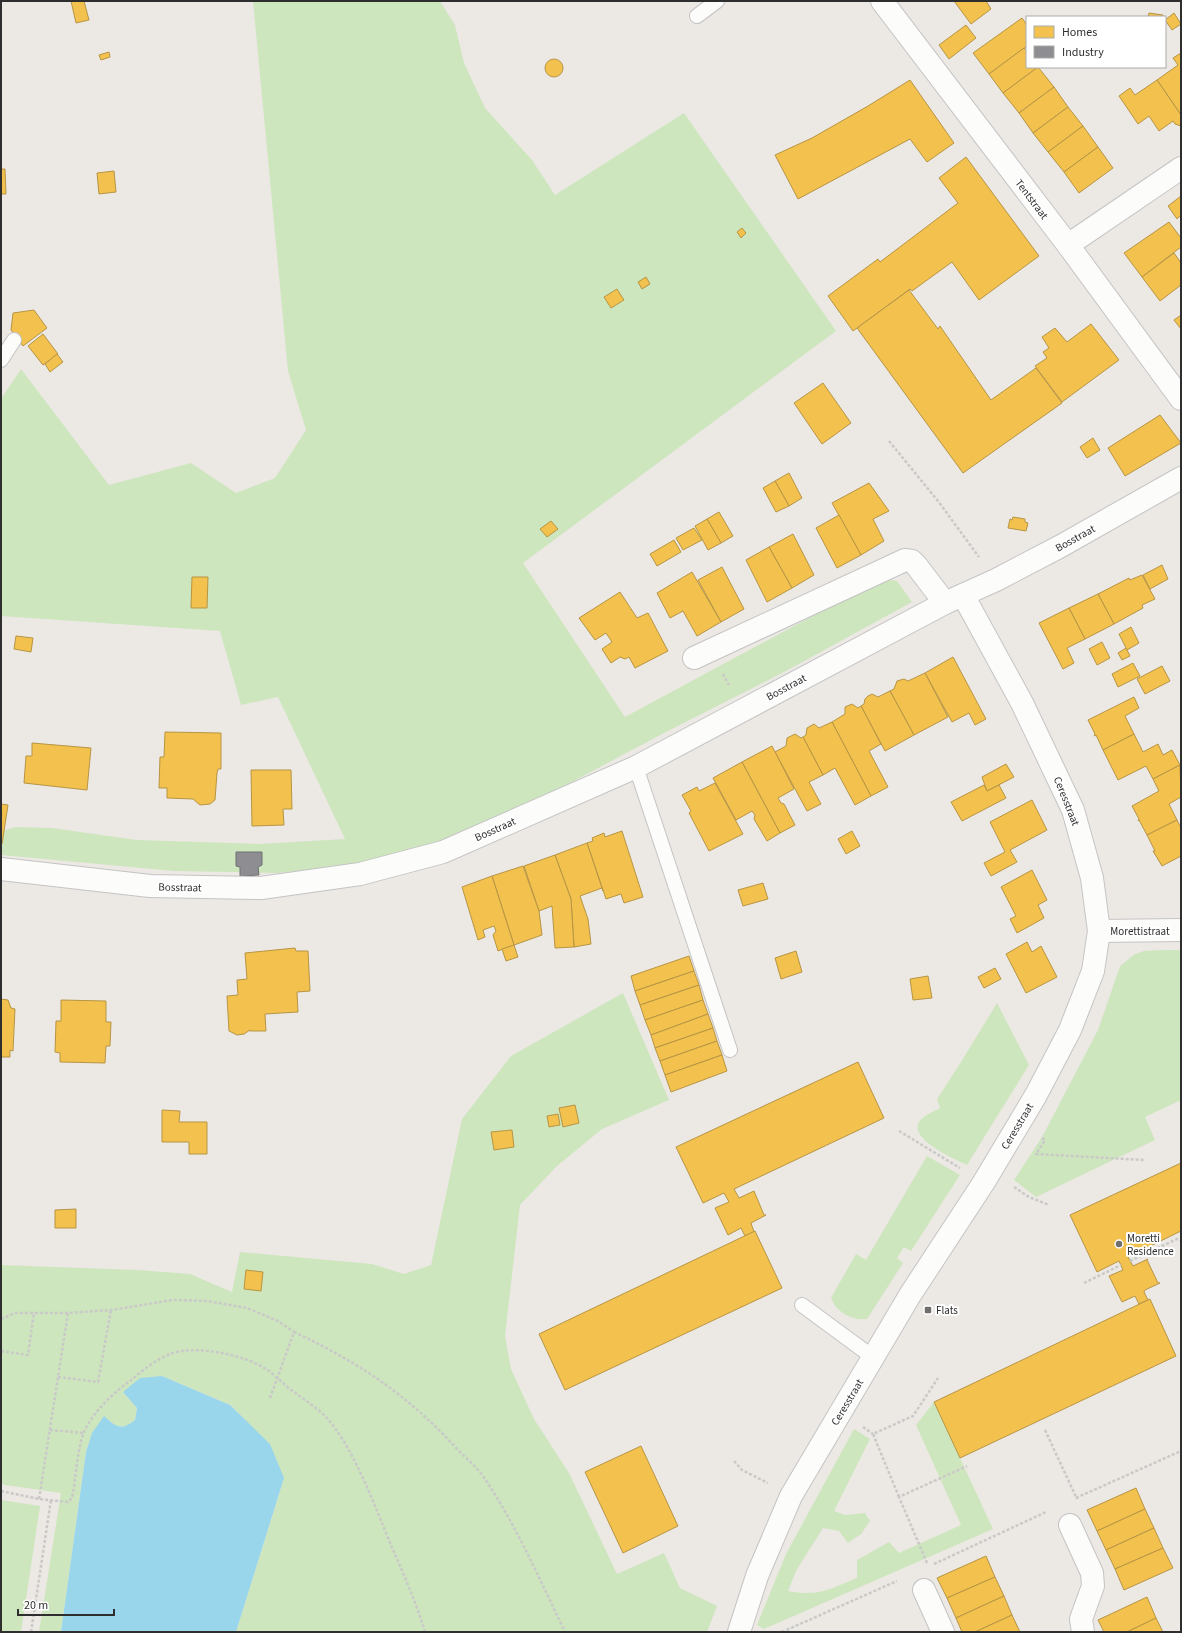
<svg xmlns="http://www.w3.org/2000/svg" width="1182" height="1633" viewBox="0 0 1182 1633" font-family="'Source Sans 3',sans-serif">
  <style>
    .green { fill: #cee6be }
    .water { fill: #99d6ec }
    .homes { fill: #f2c14e; stroke: #b79544 }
    .industry { fill: #8d8d92; stroke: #707074 }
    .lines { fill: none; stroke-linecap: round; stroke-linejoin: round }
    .lane-casing { stroke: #c5c4c5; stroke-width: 16 }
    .street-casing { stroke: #c5c4c5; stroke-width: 24 }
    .path { stroke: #c9c9c8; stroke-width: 2.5; stroke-dasharray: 3 2; stroke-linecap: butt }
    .lane { stroke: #fcfcfb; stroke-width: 14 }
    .street { stroke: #fcfcfb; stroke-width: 22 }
    .poi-dot { fill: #706f6e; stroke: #fff; stroke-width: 1.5 }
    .labels { text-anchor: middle; stroke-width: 4; stroke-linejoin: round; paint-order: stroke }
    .street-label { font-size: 11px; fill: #2e2e2e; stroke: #fff }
    .poi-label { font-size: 11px; fill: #2e2e2e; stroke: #fff; text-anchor: start }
  </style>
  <rect width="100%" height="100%" fill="#ece8e4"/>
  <g class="green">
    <path d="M253,1H440L455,25L464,63L485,108L532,160L555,195L684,113L836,331L523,563L625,717L883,578L897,581L912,602L786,671L664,733L525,807L448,841L359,864L278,873L174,871L1,855V832L15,827L52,828L137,840L260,844L345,839L278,697L241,705L220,631L1,616V399L21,369L109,485L191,463L236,493L275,478L306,430L288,371Z"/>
    <path d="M1161,950H1181V1100L1145,1117L1155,1140L1036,1197L1014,1180L1042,1137L1098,1030L1120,966L1135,954L1144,951Z"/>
    <path d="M623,993L669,1100L602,1129L557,1166L520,1205L505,1336L511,1369L534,1419L569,1473L617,1574L664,1553L680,1588L717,1606L707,1632H236L284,1478L255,1430L230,1405L162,1376L123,1392L137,1408L135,1420L127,1426H115L92,1433L86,1452L61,1632H39L61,1493L5,1485L1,1483V1265L138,1270L190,1274L232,1292L240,1252L372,1264L404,1274L431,1265L462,1119L511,1056Z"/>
    <path d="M997,1003L1029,1065L967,1165C955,1159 909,1140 919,1122C923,1116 933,1112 940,1108L937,1099L961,1062Z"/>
    <path d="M927,1156L960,1175L911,1251L904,1247L897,1258L903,1263L867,1319C853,1321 836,1312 831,1298L856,1254L866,1260Z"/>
    <path d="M934,1402L993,1529L764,1629L757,1625L786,1554L854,1429L870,1439L834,1511L845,1515L865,1513L870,1521L861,1534L848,1543L839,1531L823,1528L796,1571L788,1591C819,1597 829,1589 857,1578V1560L889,1542L899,1553L961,1525L916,1425Z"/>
    <path d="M1,1500L40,1506L21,1632H1Z"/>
  </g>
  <path class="water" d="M162,1376L230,1405L270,1444L284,1478L236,1632H61L86,1452L92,1433L104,1416C116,1427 121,1431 135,1420L137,1408L123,1392L140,1378Z"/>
  <g class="homes">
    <path d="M71,1H84L89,20L76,23Z"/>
    <path d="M954,1H986L991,9L971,24Z"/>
    <path d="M1149,13L1163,15V17H1148Z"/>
    <path d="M1174,13L1181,24L1172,30L1165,20Z"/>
    <path d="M1022,18L1027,25V46L989,74L973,53Z"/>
    <path d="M966,25L976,38L949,59L939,45Z"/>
    <path d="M1024,48L1027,51V67H1038L1003,93L989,74Z"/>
    <path d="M109,52L110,57L101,60L99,55Z"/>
    <path d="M1181,53V115L1157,80L1178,65L1173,58Z"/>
    <circle cx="554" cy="68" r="9"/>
    <path d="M1038,67L1054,87L1019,113L1003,93Z"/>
    <path d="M910,80L954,143L927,162L910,139L798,199L775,155L812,138L868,106Z"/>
    <path d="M1157,80L1181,115V126L1175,124L1173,121L1159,131L1149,116L1138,124L1119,96L1130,88L1135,95Z"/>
    <path d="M1054,87L1068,107L1033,133L1019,113Z"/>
    <path d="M1068,107L1083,126L1048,152L1033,133Z"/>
    <path d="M1083,126L1098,147L1064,172L1048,152Z"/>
    <path d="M1098,147L1113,168L1079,193L1064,172Z"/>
    <path d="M966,157L1039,256L979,300L952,262L912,291L910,289L853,331L828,296L878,259L880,262L958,203L939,178Z"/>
    <path d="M1,169H5L6,194H1Z"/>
    <path d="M114,171L116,192L99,194L97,173Z"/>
    <path d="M1181,196V215L1177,219L1168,206Z"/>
    <path d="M1169,222L1181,238V247L1142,277L1124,253Z"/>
    <path d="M742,228L746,233L741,238L737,232Z"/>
    <path d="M1174,253L1181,263V285L1160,301L1142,277Z"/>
    <path d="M646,277L650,284L642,289L638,282Z"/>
    <path d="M617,289L624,300L611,308L604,297Z"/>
    <path d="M909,290L938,329L940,326L991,400L1036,368L1062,403L963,473L857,328Z"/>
    <path d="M34,310L47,328L23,346L11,330L13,313Z"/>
    <path d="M1181,315V329L1174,320Z"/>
    <path d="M1091,324L1119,360L1062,402L1035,366L1047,358L1043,352L1049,348L1042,337L1055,328L1067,342Z"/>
    <path d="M43,334L58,354L43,365L28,346Z"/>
    <path d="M57,354L63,362L50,372L45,364Z"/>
    <path d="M823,383L851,423L822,444L794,403Z"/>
    <path d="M1160,415L1181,443L1125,476L1108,448Z"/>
    <path d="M1093,438L1100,450L1087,458L1080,447Z"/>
    <path d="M789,473L802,498L789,506L775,481Z"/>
    <path d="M775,481L789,506L776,512L763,488Z"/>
    <path d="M869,483L889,511L873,519L884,541L861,555L832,503Z"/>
    <path d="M719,512L733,536L721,543L707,519Z"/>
    <path d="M839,515L861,555L837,568L816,528Z"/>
    <path d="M1013,517L1025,519V522L1028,523L1026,531L1008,528L1010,519L1012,520Z"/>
    <path d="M707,519L721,543L708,550L695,526Z"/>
    <path d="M551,521L558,529L547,537L540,529Z"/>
    <path d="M694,528L702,540L683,550L676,538Z"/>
    <path d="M793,534L814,575L792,588L769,547Z"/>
    <path d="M674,540L681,552L657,566L650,554Z"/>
    <path d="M769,547L792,588L767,602L746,560Z"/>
    <path d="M1162,565L1168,579L1150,589L1143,575Z"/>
    <path d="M722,567L744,609L721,622L698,580Z"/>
    <path d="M692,572L721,622L697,636L683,611L670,618L657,593Z"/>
    <path d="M1142,575L1155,599L1142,605L1143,608L1114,624L1098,594L1129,578L1130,580Z"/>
    <path d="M192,577H208L207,608H191Z"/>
    <path d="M620,592L637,618L648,613L668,651L635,668L629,657L625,659L620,657L611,663L602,649L612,642L606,633L595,640L579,618Z"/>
    <path d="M1098,594L1114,624L1085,639L1069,608Z"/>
    <path d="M1069,608L1085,639L1067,648L1074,663L1063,669L1039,623Z"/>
    <path d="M1131,627L1139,643L1127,650L1119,634Z"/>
    <path d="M16,636L33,638L31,652L14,649Z"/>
    <path d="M1102,642L1110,658L1097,665L1089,649Z"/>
    <path d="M1126,648L1130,656L1122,660L1118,653Z"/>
    <path d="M953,657L986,719L975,725L969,713L952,722L925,673Z"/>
    <path d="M1133,663L1140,676L1118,687L1112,674Z"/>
    <path d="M1162,666L1170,681L1145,694L1137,679Z"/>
    <path d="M925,673L948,717L914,735L890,691L894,689L897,681L904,679L908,681Z"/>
    <path d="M890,691L914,735L885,751L861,706L864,704L865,699L868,696L872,694L878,697Z"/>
    <path d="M1134,697L1139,708L1125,716L1134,734L1103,750L1096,735L1094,736L1095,734L1088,720Z"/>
    <path d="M852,704L858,708L861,706L881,744L869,751L888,787L871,796L832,722L845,714V707Z"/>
    <path d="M832,722L871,796L855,805L835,768L823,775L803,737L806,735L807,728L814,724L819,728Z"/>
    <path d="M165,732L221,733V769H218L217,773L215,800L210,804L200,805L193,799L167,798V788H159L160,757H164Z"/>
    <path d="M795,734L801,738L803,737L823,775L809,782L821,804L807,811L775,752L786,746L787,738Z"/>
    <path d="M1134,734L1143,752L1158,744L1163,755L1172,750L1180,765L1153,779L1146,766L1118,780L1103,750Z"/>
    <path d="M32,743L91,748L87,790L24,783L26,756H32Z"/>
    <path d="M772,746L794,789L778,798L781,803L784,804L795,825L780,833L742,762Z"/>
    <path d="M742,762L780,833L767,841L754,819L755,815L752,811L736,820L713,778Z"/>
    <path d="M1006,764L1014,777L987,791L982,777Z"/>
    <path d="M1180,765L1181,797L1169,804L1177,820L1147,835L1139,820L1138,821L1139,819L1132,806L1159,791L1153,779Z"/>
    <path d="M251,770H291L292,809H283L284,825L252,826Z"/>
    <path d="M715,783L743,834L709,851L689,813L691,811L682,795L697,787L699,791Z"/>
    <path d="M984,785L987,791L999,785L1006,798L962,821L951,802Z"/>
    <path d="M1032,800L1047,830L1010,850L1017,862L991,876L984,863L1005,852L990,822Z"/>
    <path d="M1,804L8,805L2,844H1Z"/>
    <path d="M1177,820L1181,828V856L1162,866L1153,851H1155L1147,835Z"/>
    <path d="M622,831L643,897L624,903L621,894L606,899L587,843L593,841L592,838L604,833L605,837Z"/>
    <path d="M852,831L860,846L846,854L838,839Z"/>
    <path d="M587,843L603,891L602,888L580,896L588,919L591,944L574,947L571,899L555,855Z"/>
    <path d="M555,855L571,899L574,947L555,948L552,906L539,911L524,866Z"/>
    <path d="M523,866L539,911L542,935L514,945L492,876Z"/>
    <path d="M1032,870L1047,900L1038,905L1044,918L1017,933L1010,919L1016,916L1001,887Z"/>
    <path d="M492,876L514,945L498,951L493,935L496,931L494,926L483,930L485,937L478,940L462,887Z"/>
    <path d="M763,883L768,899L743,906L738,890Z"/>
    <path d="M1027,942L1032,952L1041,946L1057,977L1026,993L1006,954Z"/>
    <path d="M514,945L518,957L506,961L502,949Z"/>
    <path d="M295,948L296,951H308L310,991L297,992L298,1012L265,1014L266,1031H250V1030L244,1034L237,1035L229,1031L227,996L238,995L237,980L247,979L245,953Z"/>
    <path d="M796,951L802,972L781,979L775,958Z"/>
    <path d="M689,956L694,971L635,991L631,976Z"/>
    <path d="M995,968L1001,979L984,988L978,977Z"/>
    <path d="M694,971L699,985L640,1005L635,991Z"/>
    <path d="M928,976L932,998L913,1000L910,979Z"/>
    <path d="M699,985L703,1000L645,1020L640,1005Z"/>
    <path d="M1,999L8,1000L11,1008L15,1009L13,1051L10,1050V1057H1Z"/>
    <path d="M61,1000L106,1001V1022H111L110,1046H106L105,1063L60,1062V1053L55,1052L56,1021H61Z"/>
    <path d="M703,1000L708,1014L651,1035L645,1020Z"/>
    <path d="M708,1014L713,1028L655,1048L651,1035Z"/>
    <path d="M713,1028L717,1041L660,1061L655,1048Z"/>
    <path d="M717,1041L722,1055L665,1075L660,1061Z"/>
    <path d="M722,1055L727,1071L671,1092L665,1075Z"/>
    <path d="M858,1062L884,1118L734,1189L739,1198L754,1191L764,1215H766L751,1223L754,1232L745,1236L741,1228L728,1235L715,1208L729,1202L724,1193L703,1203L676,1147Z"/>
    <path d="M575,1105L579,1123L563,1127L559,1108Z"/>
    <path d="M162,1110L180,1111L179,1122H207V1154H189V1142H162Z"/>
    <path d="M558,1114L560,1125L549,1127L547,1116Z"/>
    <path d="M512,1130L514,1147L494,1150L491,1132Z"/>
    <path d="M1181,1163V1231L1128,1257L1133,1266L1148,1259L1147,1260L1158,1283H1160L1145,1290L1144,1292L1148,1300L1139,1304L1135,1296L1122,1302L1109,1276L1123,1270L1119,1261L1097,1272L1070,1215Z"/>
    <path d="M76,1209V1228H55V1210Z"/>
    <path d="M755,1231L782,1288L565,1390L539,1334Z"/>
    <path d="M246,1270L263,1272L261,1291L244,1289Z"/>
    <path d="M1150,1299L1176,1356L960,1458L934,1402Z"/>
    <path d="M641,1446L678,1526L623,1553L585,1472Z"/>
    <path d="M1136,1488L1145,1509L1097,1531L1087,1510Z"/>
    <path d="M1145,1509L1154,1528L1106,1550L1097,1531Z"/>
    <path d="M1154,1528L1163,1548L1115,1569L1106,1550Z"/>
    <path d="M1163,1548L1173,1568L1124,1590L1115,1569Z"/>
    <path d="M986,1556L995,1577L947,1598L937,1578Z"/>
    <path d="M995,1577L1004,1596L956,1618L947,1598Z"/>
    <path d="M1004,1596L1012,1615L975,1632H962L956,1618Z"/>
    <path d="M1147,1597L1156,1618L1127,1632H1104L1098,1620Z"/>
    <path d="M1012,1615L1020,1632H975Z"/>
    <path d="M1156,1618L1163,1632H1127Z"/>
  </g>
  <path class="industry" d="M236,852H262V865L258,867L259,875L240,876V867L236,866Z"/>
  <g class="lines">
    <g class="lane-casing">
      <g id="lane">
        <path d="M697,16L717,1"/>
        <path d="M1,360L14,340"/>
        <path d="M636,767L730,1050"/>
        <path d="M802,1305L874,1358"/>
      </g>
    </g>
    <g class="street-casing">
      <g id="street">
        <path d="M882,1L1068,245L1181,399"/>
        <path d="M1068,245L1181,168"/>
        <path d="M694,658L905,560L912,561L916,565L945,603"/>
        <path d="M1,869L150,886L261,888L360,874L443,852L636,767L945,603L996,580L1061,546L1181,478"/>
        <path d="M1099,931L1181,930"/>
        <path d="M1070,1525L1092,1573L1093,1586L1081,1619L1083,1632"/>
        <path d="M924,1590L943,1632"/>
        <path d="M739,1632L757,1576L791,1496L910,1295L984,1182L1036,1095L1070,1030L1093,971L1099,931L1092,878L1073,810L1022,703L963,595"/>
      </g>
    </g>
    <g class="path">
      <path d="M889,441L938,501L979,557"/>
      <path d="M723,674L729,685"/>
      <path d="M899,1131L960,1168"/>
      <path d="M1042,1138L1045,1140L1036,1154L1144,1160"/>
      <path d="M1014,1187L1029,1197L1049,1205"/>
      <path d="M1130,1261L1177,1239L1181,1241"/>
      <path d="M1084,1283L1121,1265"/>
      <path d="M1,1319L15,1313H68L111,1310L173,1300L207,1301L247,1308L278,1321L294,1332"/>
      <path d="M1,1351L28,1355L34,1312"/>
      <path d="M58,1377L98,1382L111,1310"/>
      <path d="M270,1398L294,1332C360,1363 409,1396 458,1450C467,1459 478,1468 485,1479C517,1527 540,1580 565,1632"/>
      <path d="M863,1427L873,1434"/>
      <path d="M50,1430L84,1433"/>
      <path d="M1045,1430L1077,1499"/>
      <path d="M734,1461L742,1470L768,1483"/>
      <path d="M1,1491L39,1499L68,1502L72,1498C76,1479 77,1449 84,1432C93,1412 112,1394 130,1381C142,1371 155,1360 170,1354C194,1344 245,1355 266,1369C274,1374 281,1382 289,1388C301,1398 314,1405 325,1416C353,1445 375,1507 391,1545C403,1573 416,1602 425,1632"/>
      <path d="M899,1497L873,1434L913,1416L938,1378"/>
      <path d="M1076,1498L1181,1451"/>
      <path d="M39,1499L68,1313"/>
      <path d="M927,1563L899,1497L967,1466"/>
      <path d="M934,1564L1046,1512"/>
      <path d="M31,1632L51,1500"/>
      <path d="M782,1632L897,1581"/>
    </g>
    <use href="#lane" class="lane"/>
    <use href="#street" class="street"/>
  </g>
  <g class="poi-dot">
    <circle cx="1119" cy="1244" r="4"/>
    <rect x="924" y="1306" width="8" height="8" rx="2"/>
  </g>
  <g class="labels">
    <g class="street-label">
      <text transform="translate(1032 199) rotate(53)" y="4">Tentstraat</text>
      <text transform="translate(1075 538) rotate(-29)" y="4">Bosstraat</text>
      <text transform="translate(786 687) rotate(-28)" y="4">Bosstraat</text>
      <text transform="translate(1067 801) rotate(68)" y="4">Ceresstraat</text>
      <text transform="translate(495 829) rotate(-24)" y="4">Bosstraat</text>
      <text transform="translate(180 887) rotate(1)" y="4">Bosstraat</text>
      <text x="1140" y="935">Morettistraat</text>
      <text transform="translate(1017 1126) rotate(-59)" y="4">Ceresstraat</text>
      <text transform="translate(847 1402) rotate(-59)" y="4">Ceresstraat</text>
    </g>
    <g class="poi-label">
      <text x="1127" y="1242">Moretti<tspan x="1127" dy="13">Residence</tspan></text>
      <text x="936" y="1314">Flats</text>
    </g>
  </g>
  <rect width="1182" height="1633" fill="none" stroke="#2e2e2e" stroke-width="4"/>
  <rect x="1026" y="16" width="140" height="52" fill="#ffffff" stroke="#ababab"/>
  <rect x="1034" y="26" width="20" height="12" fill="#f2c14e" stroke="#ababab"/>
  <text x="1062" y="36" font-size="12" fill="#2e2e2e">Homes</text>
  <rect x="1034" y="46" width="20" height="12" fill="#8d8d92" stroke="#ababab"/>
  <text x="1062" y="56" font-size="12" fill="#2e2e2e">Industry</text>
  <path d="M18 1609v6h96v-6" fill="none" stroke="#2e2e2e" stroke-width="2"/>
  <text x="24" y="1609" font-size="12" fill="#2e2e2e" stroke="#ffffff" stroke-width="3" paint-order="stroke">20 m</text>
</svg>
